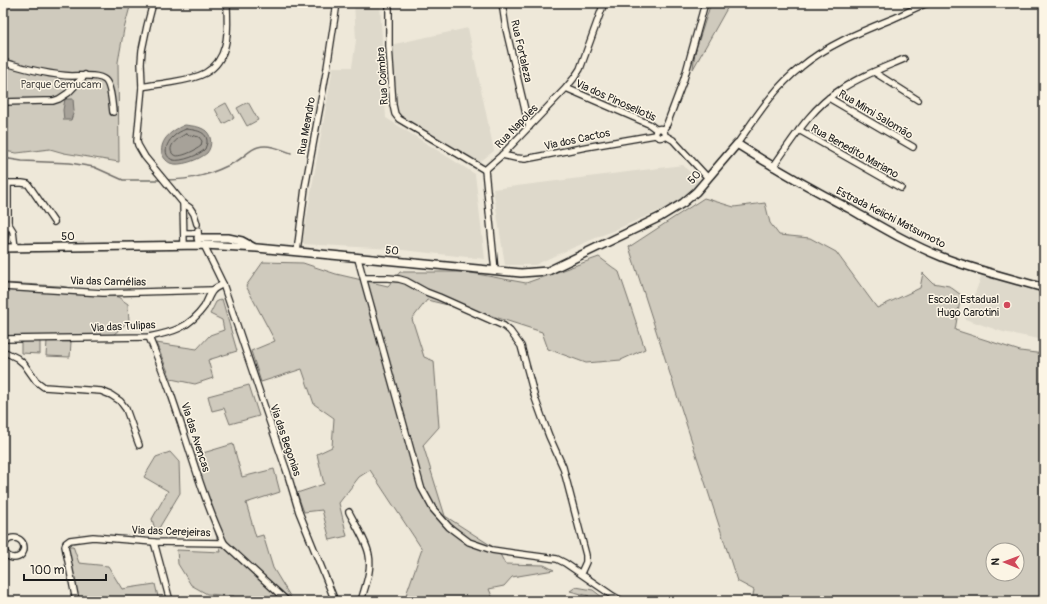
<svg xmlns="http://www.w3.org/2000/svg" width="1047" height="604" viewBox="0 0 1047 604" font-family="Pangolin,sans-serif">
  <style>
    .built { fill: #ded9cb }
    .green { fill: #cfcabd; stroke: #76736c; fill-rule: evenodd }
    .water { fill: #a7a299; stroke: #6f6c67 }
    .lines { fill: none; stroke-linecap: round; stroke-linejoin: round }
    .shore { stroke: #54524e; stroke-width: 1 }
    .stream { stroke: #6f6c67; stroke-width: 1.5 }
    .minor-casing { stroke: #1c1c1c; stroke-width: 8 }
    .major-casing { stroke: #1c1c1c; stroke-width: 10 }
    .minor { stroke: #fcf5e5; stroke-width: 5.5 }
    .major { stroke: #fcf5e5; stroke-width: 7 }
    .poi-dot { fill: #d1495b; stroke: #fcf5e5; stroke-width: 1.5 }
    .labels { text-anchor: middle; stroke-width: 3; stroke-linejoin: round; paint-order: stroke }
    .street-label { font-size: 11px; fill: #1c1c1c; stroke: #fcf5e5 }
    .park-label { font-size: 11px; fill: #52504c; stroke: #fcf5e5 }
    .poi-label { font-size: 11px; fill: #1c1c1c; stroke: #fcf5e5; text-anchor: end }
  </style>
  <rect width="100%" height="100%" fill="#eee8d9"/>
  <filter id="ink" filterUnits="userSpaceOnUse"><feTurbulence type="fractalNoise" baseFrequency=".025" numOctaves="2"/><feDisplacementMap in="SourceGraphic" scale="8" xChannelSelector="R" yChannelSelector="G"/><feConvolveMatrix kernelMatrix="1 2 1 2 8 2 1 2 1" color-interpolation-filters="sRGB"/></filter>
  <g filter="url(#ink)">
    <g class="built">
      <path d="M354,3H380L386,118L475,174L485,259L393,249L302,244L333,67H352L356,40Z"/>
      <path d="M468,28L494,151L477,164L396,114L390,45Z"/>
      <path d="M683,165L701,184L684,200L554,256L535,265H505L493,189Z"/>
      <path d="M982,275L1044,293V340L1003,332L965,319Z"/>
    </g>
    <g class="green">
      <path d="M3,3H131L124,29L118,62L119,162L64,153L50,149L17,153L3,151Z"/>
      <path d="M711,3H730L693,69L695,52Z"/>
      <path d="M248,102L258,120L247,126L237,108Z"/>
      <path d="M226,103L234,118L223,124L215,109Z"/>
      <path d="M704,198L734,207L765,203L770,223L779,235L810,238L836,252L877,308L920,288L923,273L933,283L949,286L961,295L955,330L1020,351L1044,354V601H752L754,590L737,581L629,247ZM993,550H1017V574H993Z"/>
      <path d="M599,257L619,272L645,349L621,360L586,363L548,349L542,332L489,315L427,300L412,319L424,357L434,361L439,427L423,445L445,516L498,550L505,564L544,565L554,570L512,577L504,586L489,589L494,601H412L406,595L422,549L370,470L359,477L339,503L347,536L330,540L322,510L304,512L297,493L324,484L317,454L332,447L334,418L314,404L302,369L261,382L251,351L275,341L246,286L263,262L303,263L336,274L388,286L400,272H466L526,283Z"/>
      <path d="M3,283L60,286L118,297L128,304L129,321L113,335L3,336Z"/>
      <path d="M222,299L237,351L208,360L213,378L195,384L171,379L156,343L197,349L210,335L224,330L222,320L210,314L216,302Z"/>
      <path d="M21,341H40V354L21,353Z"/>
      <path d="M47,341L71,342L70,357L46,356Z"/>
      <path d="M249,385L259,416L230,424L224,408L212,411L208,396Z"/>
      <path d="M233,444L242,477L274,469L280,492L246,503L256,537L263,535L273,568L293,601H234V596L207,594L191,585L178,564L177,550L221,552L193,456Z"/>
      <path d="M170,452L179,462L180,493L156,533L152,519L168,491L144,477L156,457Z"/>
      <path d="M65,546H73L79,563L108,566L122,589L155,584L159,601H78Z"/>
      <path d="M576,587L593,590L607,601H582L589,596L570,591Z"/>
    </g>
    <g class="water">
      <path d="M65,99H73L74,111L71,120H64L63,110Z"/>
      <path d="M185,125C191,126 198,126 203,129C212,133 213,146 207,153C199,160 179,167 170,163C166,161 164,158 162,154C159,139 174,129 185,125Z"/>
    </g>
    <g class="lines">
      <g class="shore">
        <path d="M186,129C195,130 208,131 207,143C206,145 206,147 205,149C200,155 181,162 173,160C162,156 166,143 173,137C177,133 181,131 186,129Z"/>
        <path d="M186,134L199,137L202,141L201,146C196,150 176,161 172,153C167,145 181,136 186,134Z"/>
      </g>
      <g class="stream">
        <path d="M3,158L22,161L70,163L94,167L123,180H162"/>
        <path d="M166,180C193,180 213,174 237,161C244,157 250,149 258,147C269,144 280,149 291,153"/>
      </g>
      <g class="minor-casing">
        <g id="minor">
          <path d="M153,3L147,26L142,50L141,63L142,87L137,141L138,145L145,157L183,203L190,208L194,214L197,224"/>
          <path d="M389,3V46L393,105L395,114L399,119L485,170"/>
          <path d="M502,3L506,29L529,127"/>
          <path d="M3,62C26,69 48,75 72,76C81,76 98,74 105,80C111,85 112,104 113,112"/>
          <path d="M874,72L918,100"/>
          <path d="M142,87C152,85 162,84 173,82C197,78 218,74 225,46C229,33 227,17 227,3"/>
          <path d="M566,88L649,124L657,130"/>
          <path d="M829,98L913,147"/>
          <path d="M3,102L44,101H53L59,99L68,93L85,75"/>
          <circle cx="660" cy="133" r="4.5"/>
          <path d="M663,130L667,124L684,79L705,3"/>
          <path d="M799,130L901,188"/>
          <path d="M664,135L673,140L708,178"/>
          <path d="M737,144C756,117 774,88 801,67C827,45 860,32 892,19C904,14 916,7 928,3"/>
          <path d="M502,155L516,158L525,159L536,157L586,147L655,135"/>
          <path d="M773,167C793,139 811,108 840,90C860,76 883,68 904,59"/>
          <path d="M485,170L502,155L566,88L574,78L580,69L604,3"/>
          <path d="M485,170L495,271"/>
          <path d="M3,183H22L28,184L54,222"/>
          <path d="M183,203L184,245"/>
          <path d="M8,223L13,231L15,248"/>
          <path d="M198,230V242"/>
          <path d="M184,233H198"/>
          <path d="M204,245L223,284L268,417L287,472L299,512L335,601"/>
          <path d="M4,248L5,231L8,223V183"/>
          <path d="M297,252L305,188L327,68L337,3"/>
          <path d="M358,259L421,487L433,509L449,527L469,542L492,550L512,553L557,559L565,563L613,596L622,601"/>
          <path d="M364,278H388L399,279L406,281L426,292L439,297L504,326L510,331L521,346L535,398L543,420L549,436L563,467L586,555V562L581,573"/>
          <path d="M3,287L103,293L213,290"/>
          <path d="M149,337C157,357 165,376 172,397C189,446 202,496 224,543"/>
          <path d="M5,339L149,337C173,332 189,328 204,307C207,302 209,295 213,290C215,288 220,286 223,284"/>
          <path d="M3,351L17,358L24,364L36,381L44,387L101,391L111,395L120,401L126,409L139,445"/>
          <path d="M349,512C355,524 367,542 369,555C372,570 365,587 361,601"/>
          <circle cx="14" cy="548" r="10"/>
          <path d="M154,542L170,601"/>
          <path d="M76,601L65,546L66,543L70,540L93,537L154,542L224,543L287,601"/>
        </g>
      </g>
      <g class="major-casing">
        <g id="major">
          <path d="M198,238H228L242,241L253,247"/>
          <path d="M3,248L204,245L257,248L521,273L548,271L660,217L683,203L696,192L737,144C773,167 810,188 848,208C878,225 909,244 942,257C975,270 1010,278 1044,288"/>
        </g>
      </g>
      <use href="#minor" class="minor"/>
      <use href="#major" class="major"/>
    </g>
  </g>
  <circle class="poi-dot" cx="1007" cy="305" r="4"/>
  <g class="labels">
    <g class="street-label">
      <text transform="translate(522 51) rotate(77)" y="4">Rua Fortaleza</text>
      <text transform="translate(382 76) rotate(-94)" y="4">Rua Coimbra</text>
      <text transform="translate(616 100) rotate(24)" y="4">Via dos Pinoseliotis</text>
      <text transform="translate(876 114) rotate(31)" y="4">Rua Mimi Salomão</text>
      <text transform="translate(306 126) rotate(-80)" y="4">Rua Meandro</text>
      <text transform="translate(516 126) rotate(-46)" y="4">Rua Napoles</text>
      <text transform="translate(577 139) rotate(-12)" y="4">Via dos Cactos</text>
      <text transform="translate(855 151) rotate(29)" y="4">Rua Benedito Mariano</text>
      <text transform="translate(694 177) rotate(-49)" y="4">50</text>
      <text transform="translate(891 217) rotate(27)" y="4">Estrada Keiichi Matsumoto</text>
      <text transform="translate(68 236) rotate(-1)" y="4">50</text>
      <text transform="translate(392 250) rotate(5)" y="4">50</text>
      <text transform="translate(108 281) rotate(1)" y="4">Via das Camélias</text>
      <text transform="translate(123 326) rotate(-3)" y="4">Via das Tulipas</text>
      <text transform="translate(196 437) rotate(72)" y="4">Via das Avencas</text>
      <text transform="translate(286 440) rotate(71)" y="4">Via das Begonias</text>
      <text transform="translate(171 531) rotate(2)" y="4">Via das Cerejeiras</text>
    </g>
    <g class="park-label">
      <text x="61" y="88">Parque Cemucam</text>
    </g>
    <g class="poi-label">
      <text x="999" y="303">Escola Estadual<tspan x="999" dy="13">Hugo Carotini</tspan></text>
    </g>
  </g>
  <rect width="1047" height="604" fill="none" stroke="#fcf5e5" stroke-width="16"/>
  <rect x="8" y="8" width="1031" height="588" fill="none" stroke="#1c1c1c" stroke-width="1.5" filter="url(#ink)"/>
  <g transform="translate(1005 562) rotate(271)"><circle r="19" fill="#fcf5e5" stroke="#a29e95"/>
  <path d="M0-3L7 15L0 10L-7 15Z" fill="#d1495b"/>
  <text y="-6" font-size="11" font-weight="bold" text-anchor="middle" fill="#1c1c1c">N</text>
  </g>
  <path d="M24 574v6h82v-6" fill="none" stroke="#1c1c1c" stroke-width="2"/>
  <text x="30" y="574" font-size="12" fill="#1c1c1c" stroke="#fcf5e5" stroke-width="3" paint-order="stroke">100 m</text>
</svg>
